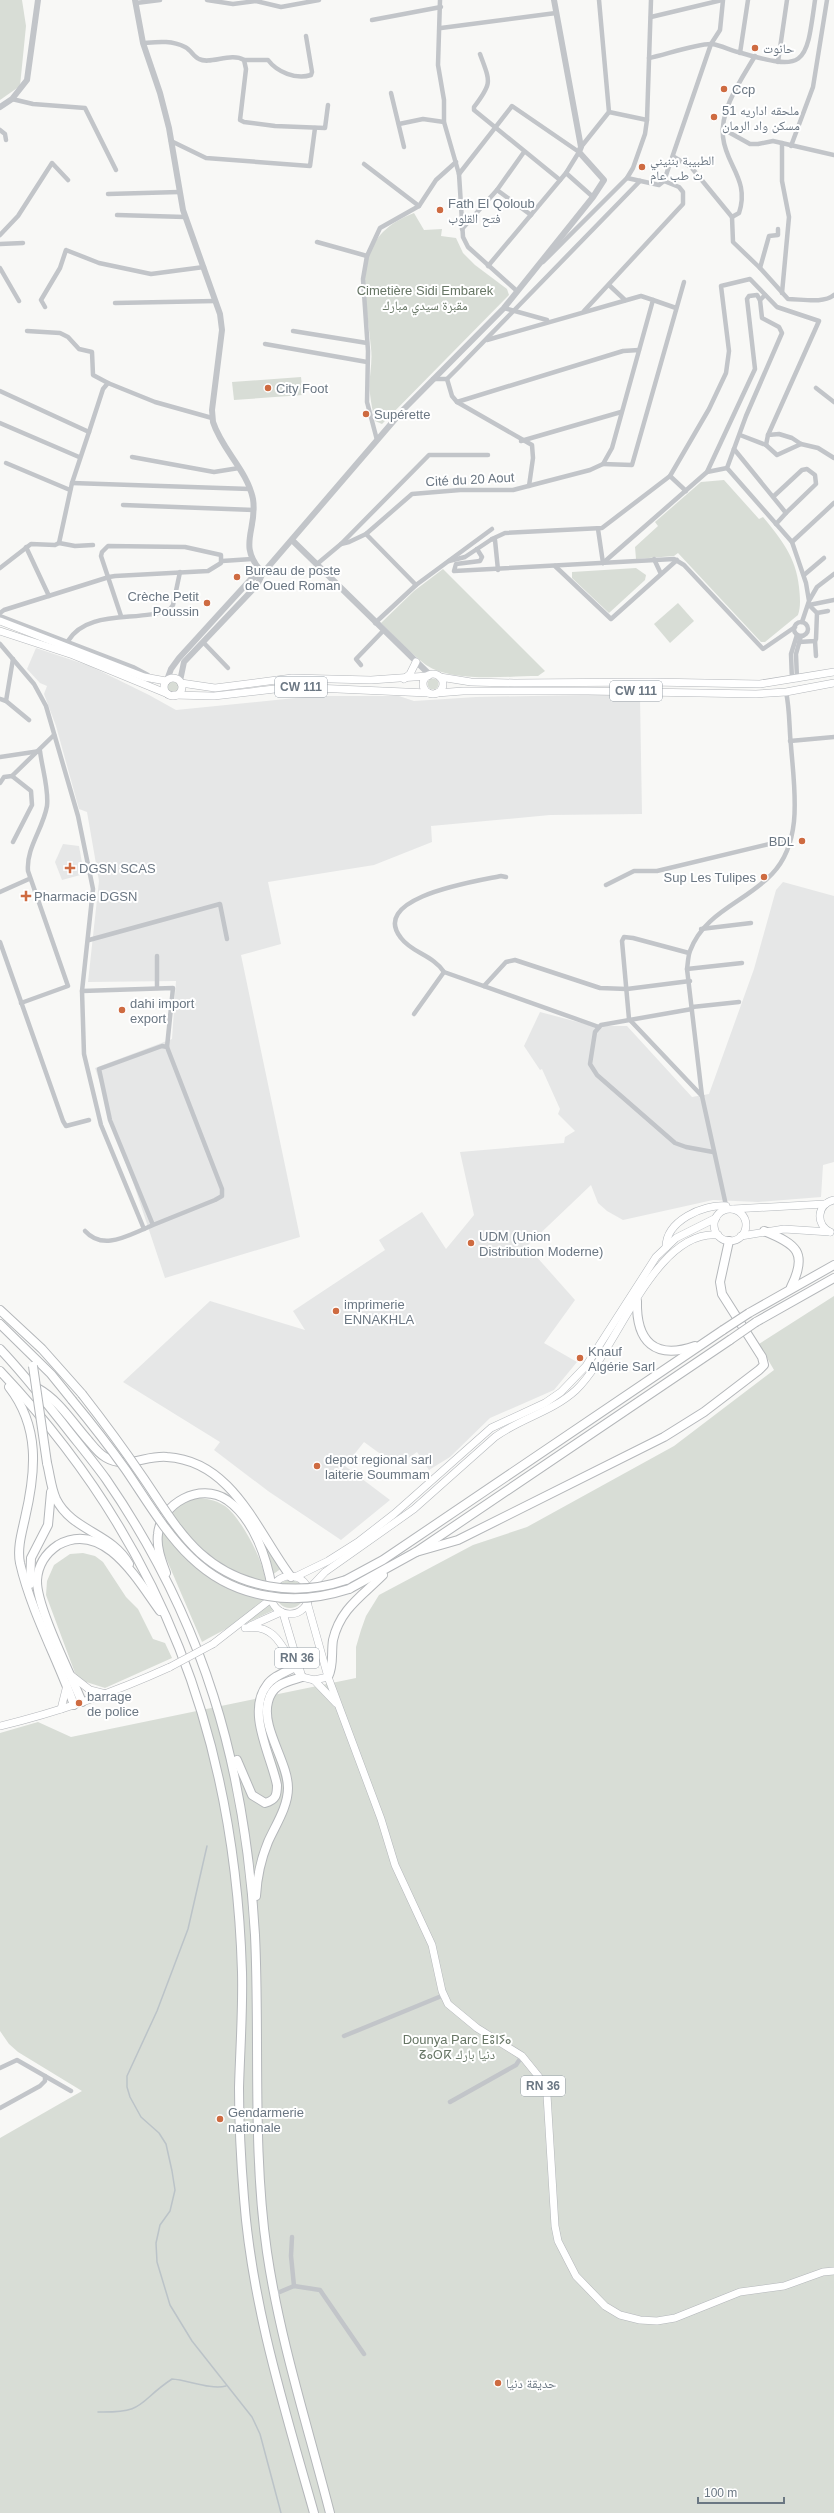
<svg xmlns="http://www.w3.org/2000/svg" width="834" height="2513" viewBox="0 0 834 2513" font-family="Helvetica,'Noto Naskh Arabic','Noto Sans Tifinagh',sans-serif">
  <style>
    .built { fill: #e6e7e7 }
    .green { fill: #d8ddd6 }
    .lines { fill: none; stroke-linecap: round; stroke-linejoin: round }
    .stream { stroke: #bbc3c8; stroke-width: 1.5 }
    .secondary-casing { stroke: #b3b7bb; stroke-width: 8 }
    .primary-casing { stroke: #b4b7bb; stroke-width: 8 }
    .motorway-casing { stroke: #b4b7ba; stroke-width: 10 }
    .minor { stroke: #c2c5c9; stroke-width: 4.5 }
    .tertiary { stroke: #c2c5c9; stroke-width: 6 }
    .secondary { stroke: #fff; stroke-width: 7 }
    .primary { stroke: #fff; stroke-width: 7 }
    .motorway { stroke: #fff; stroke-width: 8 }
    .primary-bridge-casing { stroke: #b4b7bb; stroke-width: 8; stroke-linecap: butt }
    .motorway-bridge-casing { stroke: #b4b7ba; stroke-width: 10; stroke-linecap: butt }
    .primary-bridge { stroke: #fff; stroke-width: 7 }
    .motorway-bridge { stroke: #fff; stroke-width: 8 }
    .poi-dot { fill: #ce6b41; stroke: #fff; stroke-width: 1.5 }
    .labels { text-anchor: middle; stroke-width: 4; stroke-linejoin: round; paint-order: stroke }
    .shield { fill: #fff; stroke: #97a0a8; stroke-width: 1 }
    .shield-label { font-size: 12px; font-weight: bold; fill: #6b7783 }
    .poi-label { font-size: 13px; fill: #6b7783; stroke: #fff; text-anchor: start }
    .park-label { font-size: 13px; fill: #677665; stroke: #fff }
    .street-label { font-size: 13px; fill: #6b7783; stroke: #fff }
  </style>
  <rect width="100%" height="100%" fill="#f8f8f6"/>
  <g class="built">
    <path d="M36,648L90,666L149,695L176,710L315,696H399L414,701L476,697L632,694L640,697L642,814L550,815L431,826L432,842L374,865L268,882L281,944L241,955L300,1237L165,1278L95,1068L172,1039L176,981L88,982L99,881L87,812L79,809L56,726L44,694L47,686L40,683L27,669Z"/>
    <path d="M63,844L79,846L84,874L62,880L55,862Z"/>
    <path d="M783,882L834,896V1162L823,1165L821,1197L758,1202L713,1200L623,1220L607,1211L598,1203L591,1185L527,1246L575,1300L544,1343L577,1362L554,1390L490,1418L450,1457L429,1470L417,1452L397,1466L364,1442L345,1466L390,1500L341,1540L268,1491L214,1450L220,1442L123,1382L210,1301L305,1330L293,1311L385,1250L379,1240L422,1212L446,1249L474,1215L460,1152L564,1143L565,1137L575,1131L558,1114L560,1109L542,1069L540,1070L524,1046L540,1012L593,1026H627L692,1097L709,1094L754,969L776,890Z"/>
  </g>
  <g class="green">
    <path d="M0,0H22L26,26L20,86L0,100Z"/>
    <path d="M414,213L424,230L442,229L441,236L456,238L463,253L475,265L507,289L509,295L382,424L375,421C373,413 371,403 370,394C368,379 373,364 371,348C366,293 348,238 414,213Z"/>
    <path d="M301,377L303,395L234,400L232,382Z"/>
    <path d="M724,480L759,519L763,517C781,539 796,557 799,587C800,597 801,606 798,615L765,642H761L678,553L674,556L636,559L635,547L658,526L655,522L701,482Z"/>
    <path d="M636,568L646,575L645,580L609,613L572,578V572Z"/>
    <path d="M443,569L545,671L538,676C506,676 453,683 426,665C410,653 396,637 381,623L414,591Z"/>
    <path d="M678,603L694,621L670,643L654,624Z"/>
    <circle cx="433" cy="684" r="5.5"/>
    <circle cx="173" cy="687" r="5.5"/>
    <path d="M834,1296V2513H0V2138L82,2091L18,2052L9,2044L0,2031V1733L38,1722L71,1737L356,1678V1647L361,1630L366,1616L379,1595L473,1545L527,1527L674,1446L774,1370L759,1344Z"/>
    <path d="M193,1498C205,1498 214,1499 225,1506C242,1518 275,1578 264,1598C255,1616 219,1632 202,1642L160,1544C161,1522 171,1505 193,1498Z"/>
    <path d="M258,1534L282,1568L272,1575Z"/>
    <path d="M83,1553L95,1556L103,1562L126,1597L138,1609L153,1639L165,1643L172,1658L105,1688L80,1680L75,1673L46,1595L47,1581L54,1565L70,1554Z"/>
    <circle cx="290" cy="1594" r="14"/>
    <path d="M269,1603L274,1610L242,1625Z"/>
  </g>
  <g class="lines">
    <g class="stream">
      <path d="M207,1846L188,1929L157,2011L127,2076V2087L130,2097L141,2117L159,2133L166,2144L172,2171L175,2190L170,2211L160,2225L156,2243L157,2262L170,2305L192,2341L252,2417L260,2434L281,2513"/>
      <path d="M98,2412C147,2413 137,2402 172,2379C188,2380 210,2390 226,2386"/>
    </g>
    <g class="secondary-casing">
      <g id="secondary">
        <path d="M733,1209L825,1204"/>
        <circle cx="730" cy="1225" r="16"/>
        <path d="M830,1232C815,1224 817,1204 834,1200"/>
        <path d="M741,1236L784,1229L830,1232"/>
        <path d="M666,1247C666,1221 703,1204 726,1206"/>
        <path d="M295,1577L328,1561L358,1542L394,1514L491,1428L545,1403L561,1392L586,1366L656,1257L676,1238L716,1218"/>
        <path d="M308,1590L325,1572L414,1509L495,1437C521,1418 552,1412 576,1390C617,1351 654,1229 718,1235"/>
      </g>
    </g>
    <g class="primary-casing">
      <g id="primary">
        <path d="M0,621L144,677L166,681"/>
        <path d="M0,631L73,655L168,694"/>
        <circle cx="433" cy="684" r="10"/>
        <path d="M440,677L471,682L514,683L651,682L760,684L834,672"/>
        <circle cx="173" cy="687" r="9"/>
        <path d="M404,679L410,674L416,662"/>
        <path d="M181,683L215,688L292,678L371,680L428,676"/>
        <path d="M437,693L463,691H588L756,694L786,692L834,683"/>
        <path d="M174,695L214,696L292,687L428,693"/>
        <circle cx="290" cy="1595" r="19"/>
        <path d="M307,1602L328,1677L381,1819L395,1865L432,1945L442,1991L448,2004L477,2028L522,2056L539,2077L547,2095L555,2226L558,2241L576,2276L605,2306L620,2315L640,2320L657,2321L675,2318L740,2292L784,2286L823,2272L834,2271"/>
        <path d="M283,1613L302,1677L314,1680L328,1677"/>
        <path d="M250,1626L281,1612"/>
        <path d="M245,1628C277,1623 283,1650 298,1672"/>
        <path d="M213,1644L271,1599"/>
        <path d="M72,1676L90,1690L106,1694"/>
        <path d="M314,1680L336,1703"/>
        <path d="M61,1709L67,1685"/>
        <path d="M0,1726C59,1712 115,1692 170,1667"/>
      </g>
    </g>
    <g class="motorway-casing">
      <g id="motorway">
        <path d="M764,1231C797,1244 808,1253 791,1287"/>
        <path d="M637,1301C636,1342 655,1360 695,1346"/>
        <path d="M0,1310L42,1349L82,1394"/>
        <path d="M749,1313L834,1265"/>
        <path d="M756,1322L834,1278"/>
        <path d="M0,1324L51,1374L72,1400"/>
        <path d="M0,1349C23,1373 43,1399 64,1425C78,1443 93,1461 106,1479C204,1621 245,1764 255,1935C260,2040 252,2148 267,2252C280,2341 308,2427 330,2513"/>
        <path d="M0,1371C162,1542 235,1738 242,1972C243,2011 240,2050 239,2088C239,2125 241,2162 244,2198C252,2306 285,2410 314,2513"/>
        <path d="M9,1387C40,1427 36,1471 25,1518C22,1532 17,1548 20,1563C31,1611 57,1658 74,1705"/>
        <path d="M37,1388C59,1400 72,1422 88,1440C93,1446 98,1453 105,1457C126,1470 145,1455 167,1457C233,1461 257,1532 291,1577"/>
        <path d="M47,1463C50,1475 51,1488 56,1499C72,1531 112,1533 129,1564"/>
        <path d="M416,1552L458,1540L664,1437L704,1412L759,1370L764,1365L762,1357L722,1294L720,1282L729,1241"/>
        <path d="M166,1573C162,1562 156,1547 158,1534C161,1503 200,1482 227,1500C254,1519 267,1558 272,1589"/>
        <path d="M346,1580L383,1560L723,1330"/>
        <path d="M30,1584L31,1558L48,1525L51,1492"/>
        <path d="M349,1589L416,1552L730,1340"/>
        <path d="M328,1677C334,1665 331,1653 333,1640C340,1609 362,1596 383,1575"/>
        <path d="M82,1702C71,1675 36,1606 37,1580C38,1565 46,1553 58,1545C104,1519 138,1581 160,1611"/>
        <path d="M237,1760L252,1795L265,1803C276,1800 277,1795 277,1785C271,1755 246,1712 267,1685C273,1676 286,1672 295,1667"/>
        <path d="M256,1896C257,1877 261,1859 268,1842C275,1826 288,1807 288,1788C288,1762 261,1728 268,1702C272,1684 286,1682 302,1677"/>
      </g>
    </g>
    <g class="minor">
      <path d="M207,0L233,4L256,1L281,7L319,0"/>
      <path d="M440,0L438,65L444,100V122L459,174L463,237L468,247L517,291"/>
      <path d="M136,3L160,0"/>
      <path d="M651,17L722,0"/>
      <path d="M372,20L441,7"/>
      <path d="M441,28L556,13"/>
      <path d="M143,43C157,42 171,40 185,47C191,50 194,57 199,59C210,65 231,52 244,60L246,69L240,120L244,122L275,126L325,128L328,105"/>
      <path d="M740,53L748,0"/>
      <path d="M480,54C490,82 493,82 474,107V110L560,180"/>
      <path d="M649,58C664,55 699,43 712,44C720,45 730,50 738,52C806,72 806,66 815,0"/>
      <path d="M244,60H268C277,72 296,80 311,75L312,72L306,36"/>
      <path d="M778,62L787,0"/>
      <path d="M391,93L404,147"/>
      <path d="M12,99L33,104L85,108L116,170"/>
      <path d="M609,112L647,120"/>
      <path d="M399,124L423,119L444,122"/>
      <path d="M723,129L750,144H758L773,141L834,155"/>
      <path d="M0,130L5,134L6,140"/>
      <path d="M171,141L206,158L310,166L315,128"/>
      <path d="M782,143V181L789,217L782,293"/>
      <path d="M791,146L813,87L827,0"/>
      <path d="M581,147L609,112L599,0"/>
      <path d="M674,157L691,167L732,217L739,213C750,180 726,166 723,137C720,109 741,80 755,56"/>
      <path d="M364,164L419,206"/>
      <path d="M566,173L593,197"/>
      <path d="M459,174L512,106L579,152L566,173L488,266"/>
      <path d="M627,178L659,185L664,181L711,44L720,30L723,0"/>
      <path d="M497,190L531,215"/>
      <path d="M108,194L179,192"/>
      <path d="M117,215L185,217"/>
      <path d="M732,217L733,242L760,268L769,236L778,235V229"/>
      <path d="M462,229L497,190L524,152"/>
      <path d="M0,235L18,216L52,163L68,180"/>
      <path d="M317,242L367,256"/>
      <path d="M0,244L23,243"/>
      <path d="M543,262L627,178L633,168L645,134L647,120L651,0"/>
      <path d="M0,268L19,301"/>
      <path d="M760,268L788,299C801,299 824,304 834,295"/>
      <path d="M609,285L625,300"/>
      <path d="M765,295L760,300L762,318L779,327L782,333L746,416L727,468L792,542L806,583L809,601L802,622"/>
      <path d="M653,300L676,308"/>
      <path d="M115,303L215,301"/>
      <path d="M45,307L41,300L60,268L66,250L99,263L151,274L204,267"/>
      <path d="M504,308L547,320"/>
      <path d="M584,311L683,204V192L679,187L664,181"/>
      <path d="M27,331L60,333L68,337L79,349L92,352L93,375L108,383"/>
      <path d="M293,331L367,343"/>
      <path d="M265,344L367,362"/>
      <path d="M433,379H447L458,368L640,181"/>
      <path d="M447,379L452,396L457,402L532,445L533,458L529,486"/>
      <path d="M816,388L834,402"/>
      <path d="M0,391L89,432L72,483L59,543L55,545L31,544L0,568"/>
      <path d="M457,402L623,351L639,350"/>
      <path d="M0,423L79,457"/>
      <path d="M89,432L103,389L108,383L155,402L212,418"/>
      <path d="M740,435L766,445L777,455L801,444"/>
      <path d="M768,435L779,434L792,438L801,444L818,448L834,458"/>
      <path d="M377,440L367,402L368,351L363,279L367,256L380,228L419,206L436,180L456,162"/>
      <path d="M521,441L621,412"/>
      <path d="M734,449L786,513L776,524"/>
      <path d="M132,457L214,472L239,468"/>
      <path d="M6,463L70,490"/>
      <path d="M603,464L632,465L684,282"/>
      <path d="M707,472L727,468"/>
      <path d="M670,476L686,491"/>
      <path d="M72,483L250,489"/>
      <path d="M774,496L802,470L807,469L815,475L816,484L786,513"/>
      <path d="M123,505L254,510"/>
      <path d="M598,529L603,563"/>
      <path d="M366,534L416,585"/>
      <path d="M492,539L505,533L602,528L670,476L709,409L726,373L729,351L721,286L750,279L777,307L819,321L768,435L766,445"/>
      <path d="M792,542L834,503"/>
      <path d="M59,543L75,546L93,545"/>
      <path d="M341,544L429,455H488"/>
      <path d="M26,547L49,596"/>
      <path d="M477,549L482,557L480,561L456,564L454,571L674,559L684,565L763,649L795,627"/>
      <path d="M654,559L661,574"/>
      <path d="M222,561L252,559"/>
      <path d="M449,561L465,557L492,539L495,540L498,570"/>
      <path d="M603,563L707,472L755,369L747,299L749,296L757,295L760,300"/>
      <path d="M317,564L341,544L349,542L366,534L412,494L460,490H513L590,470L603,464L612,448L653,300L641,296L487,340"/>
      <path d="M555,566L611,619L677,560"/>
      <path d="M804,575L824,558"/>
      <path d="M810,599L817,587L834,574"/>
      <path d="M809,605L834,600"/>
      <path d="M0,613L4,610L109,577L115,576L208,571L221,563V555L185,547L108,546L102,552L101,556L121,616"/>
      <path d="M817,613L828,611"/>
      <path d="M0,616L133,667L148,675L150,679"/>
      <circle cx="801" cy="629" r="7"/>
      <path d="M375,623L416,585L492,529"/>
      <path d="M68,641C88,608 140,623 170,609L173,605L180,572"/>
      <path d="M815,641L816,656"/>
      <path d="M203,642L228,668"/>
      <path d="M799,642L815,641L816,639L817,613L809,605"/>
      <path d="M0,644L34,684L46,706L78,816L93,889L82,991L84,1054L101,1125L144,1229L153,1225L215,1200L222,1196V1189L167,1047L162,1046L99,1069L110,1120L153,1225"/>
      <path d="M361,665L356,659L383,631"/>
      <path d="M792,680L791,654L797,635"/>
      <path d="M797,680L796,654L801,636"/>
      <path d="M0,699L6,701L29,720"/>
      <path d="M6,701L13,659"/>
      <path d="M790,741L834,737"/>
      <path d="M0,757L40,751C42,768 49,789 47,806C43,829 26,848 28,871L68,986L21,1003"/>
      <path d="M12,776L54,735"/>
      <path d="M0,783L4,777L12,776L31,791L32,805L13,842"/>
      <path d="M506,877L501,876C478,881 368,897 401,938C412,953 433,955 444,972L599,1027"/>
      <path d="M606,885L634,871H657L790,839"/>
      <path d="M0,892L29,879"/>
      <path d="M701,929L751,923"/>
      <path d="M89,940L220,904L227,939"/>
      <path d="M0,942L63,1121L66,1126L89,1120"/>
      <path d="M689,953L633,938L624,937L622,941L629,1019L702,1096"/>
      <path d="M687,969L742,963"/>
      <path d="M484,986L506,962L515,960L600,988L627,989L690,981"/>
      <path d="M157,988V956"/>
      <path d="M82,991L173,988L167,1047"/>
      <path d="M692,1007L739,1002"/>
      <path d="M692,1009L601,1025L595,1032L590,1064L597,1075L675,1143L686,1147L713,1152"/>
      <path d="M414,1014L444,972"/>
      <path d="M727,1210L702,1096L687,969C688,963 688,956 690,951C704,912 746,902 772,874C804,841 794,787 791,746C789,728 790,710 786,692"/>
      <path d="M85,1231C102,1250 125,1237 144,1229"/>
      <path d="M344,2036L444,1995"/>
      <path d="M0,2068L17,2060L71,2091"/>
      <path d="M450,2102L516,2065L522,2056"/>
      <path d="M0,2108L40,2086L45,2081V2076"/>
      <path d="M292,2237L291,2256L294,2286"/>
      <path d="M275,2294L294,2286L320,2290L364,2354"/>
    </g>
    <g class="tertiary">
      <path d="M135,0L143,43L160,93L169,128L183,210L220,314L222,330L212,410L213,422C222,450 247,470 253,499C258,530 236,545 263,573"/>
      <path d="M0,107L12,99L27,80L38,0"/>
      <path d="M293,541L430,675"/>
      <path d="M167,680L171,669L179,658L251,579L263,573"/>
      <path d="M180,681L184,662L257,585L263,573L403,410L504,308L593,197L604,180L579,152L581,147L554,0"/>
    </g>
    <use href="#secondary" class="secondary"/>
    <use href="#primary" class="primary"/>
    <use href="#motorway" class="motorway"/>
    <g class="primary-bridge-casing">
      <path id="primary-bridge" d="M170,1667L213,1644"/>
    </g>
    <g class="motorway-bridge-casing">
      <g id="motorway-bridge">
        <path d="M723,1330L749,1313"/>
        <path d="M730,1340L756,1322"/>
        <path d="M33,1366L47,1463"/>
        <path d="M82,1394C103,1421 123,1448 142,1476C160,1502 177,1532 200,1553C240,1589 296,1597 346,1580"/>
        <path d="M72,1400C91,1423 109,1446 126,1470C164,1526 194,1585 268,1596C296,1601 321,1598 349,1589"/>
      </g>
    </g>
    <use href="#primary-bridge" class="primary-bridge"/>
    <use href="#motorway-bridge" class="motorway-bridge"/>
  </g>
  <g class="poi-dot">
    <circle cx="755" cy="48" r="4"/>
    <circle cx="724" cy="89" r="4"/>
    <circle cx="714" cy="117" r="4"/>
    <circle cx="642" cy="167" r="4"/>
    <circle cx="440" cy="210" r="4"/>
    <circle cx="268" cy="388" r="4"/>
    <circle cx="366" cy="414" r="4"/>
    <circle cx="237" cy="577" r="4"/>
    <circle cx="207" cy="603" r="4"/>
    <circle cx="802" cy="841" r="4"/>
    <path d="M68 862h4v4h4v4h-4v4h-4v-4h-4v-4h4z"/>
    <circle cx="764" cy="877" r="4"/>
    <path d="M24 890h4v4h4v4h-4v4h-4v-4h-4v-4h4z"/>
    <circle cx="122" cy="1010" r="4"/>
    <circle cx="471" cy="1243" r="4"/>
    <circle cx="336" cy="1311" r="4"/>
    <circle cx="580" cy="1358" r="4"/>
    <circle cx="317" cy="1466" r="4"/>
    <circle cx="79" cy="1703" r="4"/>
    <circle cx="220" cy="2119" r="4"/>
    <circle cx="498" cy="2383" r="4"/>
  </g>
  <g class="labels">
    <g class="shield">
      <rect x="275" y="677" width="52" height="20" rx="3"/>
      <rect x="610" y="681" width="52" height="20" rx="3"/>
      <rect x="275" y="1648" width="44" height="20" rx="3"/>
      <rect x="521" y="2076" width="44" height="20" rx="3"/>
    </g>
    <g class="shield-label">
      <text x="301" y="691">CW 111</text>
      <text x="636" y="695">CW 111</text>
      <text x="297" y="1662">RN 36</text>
      <text x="543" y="2090">RN 36</text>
    </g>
    <g class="poi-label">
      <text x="763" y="53">حانوت</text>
      <text x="732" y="94">Ccp</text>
      <text x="722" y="115">ملحقه اداريه 51<tspan x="722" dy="15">مسكن واد الرمان</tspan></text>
      <text x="650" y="165">الطبيبة بننيني<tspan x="650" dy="15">ث طب عام</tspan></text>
      <text x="448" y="208">Fath El Qoloub<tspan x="448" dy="15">فتح القلوب</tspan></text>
      <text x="276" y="393">City Foot</text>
      <text x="374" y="419">Supérette</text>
      <text x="245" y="575">Bureau de poste<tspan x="245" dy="15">de Oued Roman</tspan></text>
      <text x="199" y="601" text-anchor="end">Crèche Petit<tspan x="199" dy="15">Poussin</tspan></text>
      <text x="794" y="846" text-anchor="end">BDL</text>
      <text x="79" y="873">DGSN SCAS</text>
      <text x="756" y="882" text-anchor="end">Sup Les Tulipes</text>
      <text x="34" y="901">Pharmacie DGSN</text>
      <text x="130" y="1008">dahi import<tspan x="130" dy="15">export</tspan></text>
      <text x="479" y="1241">UDM (Union<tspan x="479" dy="15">Distribution Moderne)</tspan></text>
      <text x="344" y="1309">imprimerie<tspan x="344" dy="15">ENNAKHLA</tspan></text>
      <text x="588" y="1356">Knauf<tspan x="588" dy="15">Algérie Sarl</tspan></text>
      <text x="325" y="1464">depot regional sarl<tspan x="325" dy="15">laiterie Soummam</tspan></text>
      <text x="87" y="1701">barrage<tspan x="87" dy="15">de police</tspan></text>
      <text x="228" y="2117">Gendarmerie<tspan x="228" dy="15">nationale</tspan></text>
      <text x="506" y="2388">حديقة دنيا</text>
    </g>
    <g class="park-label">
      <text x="425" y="295">Cimetière Sidi Embarek<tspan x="425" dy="15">مقبرة سيدي مبارك</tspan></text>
      <text x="457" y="2044">Dounya Parc ⴹⵓⵏⵢⴰ<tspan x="457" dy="15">ⵒⴰⵔⴽ دنيا بارك</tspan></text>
    </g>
    <g class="street-label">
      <text transform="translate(470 479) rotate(-3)" y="5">Cité du 20 Aout</text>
    </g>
  </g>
  <path d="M698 2497v6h86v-6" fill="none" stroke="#6b7783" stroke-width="2"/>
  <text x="704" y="2497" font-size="12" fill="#6b7783" stroke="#ffffff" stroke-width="3" paint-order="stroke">100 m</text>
</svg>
